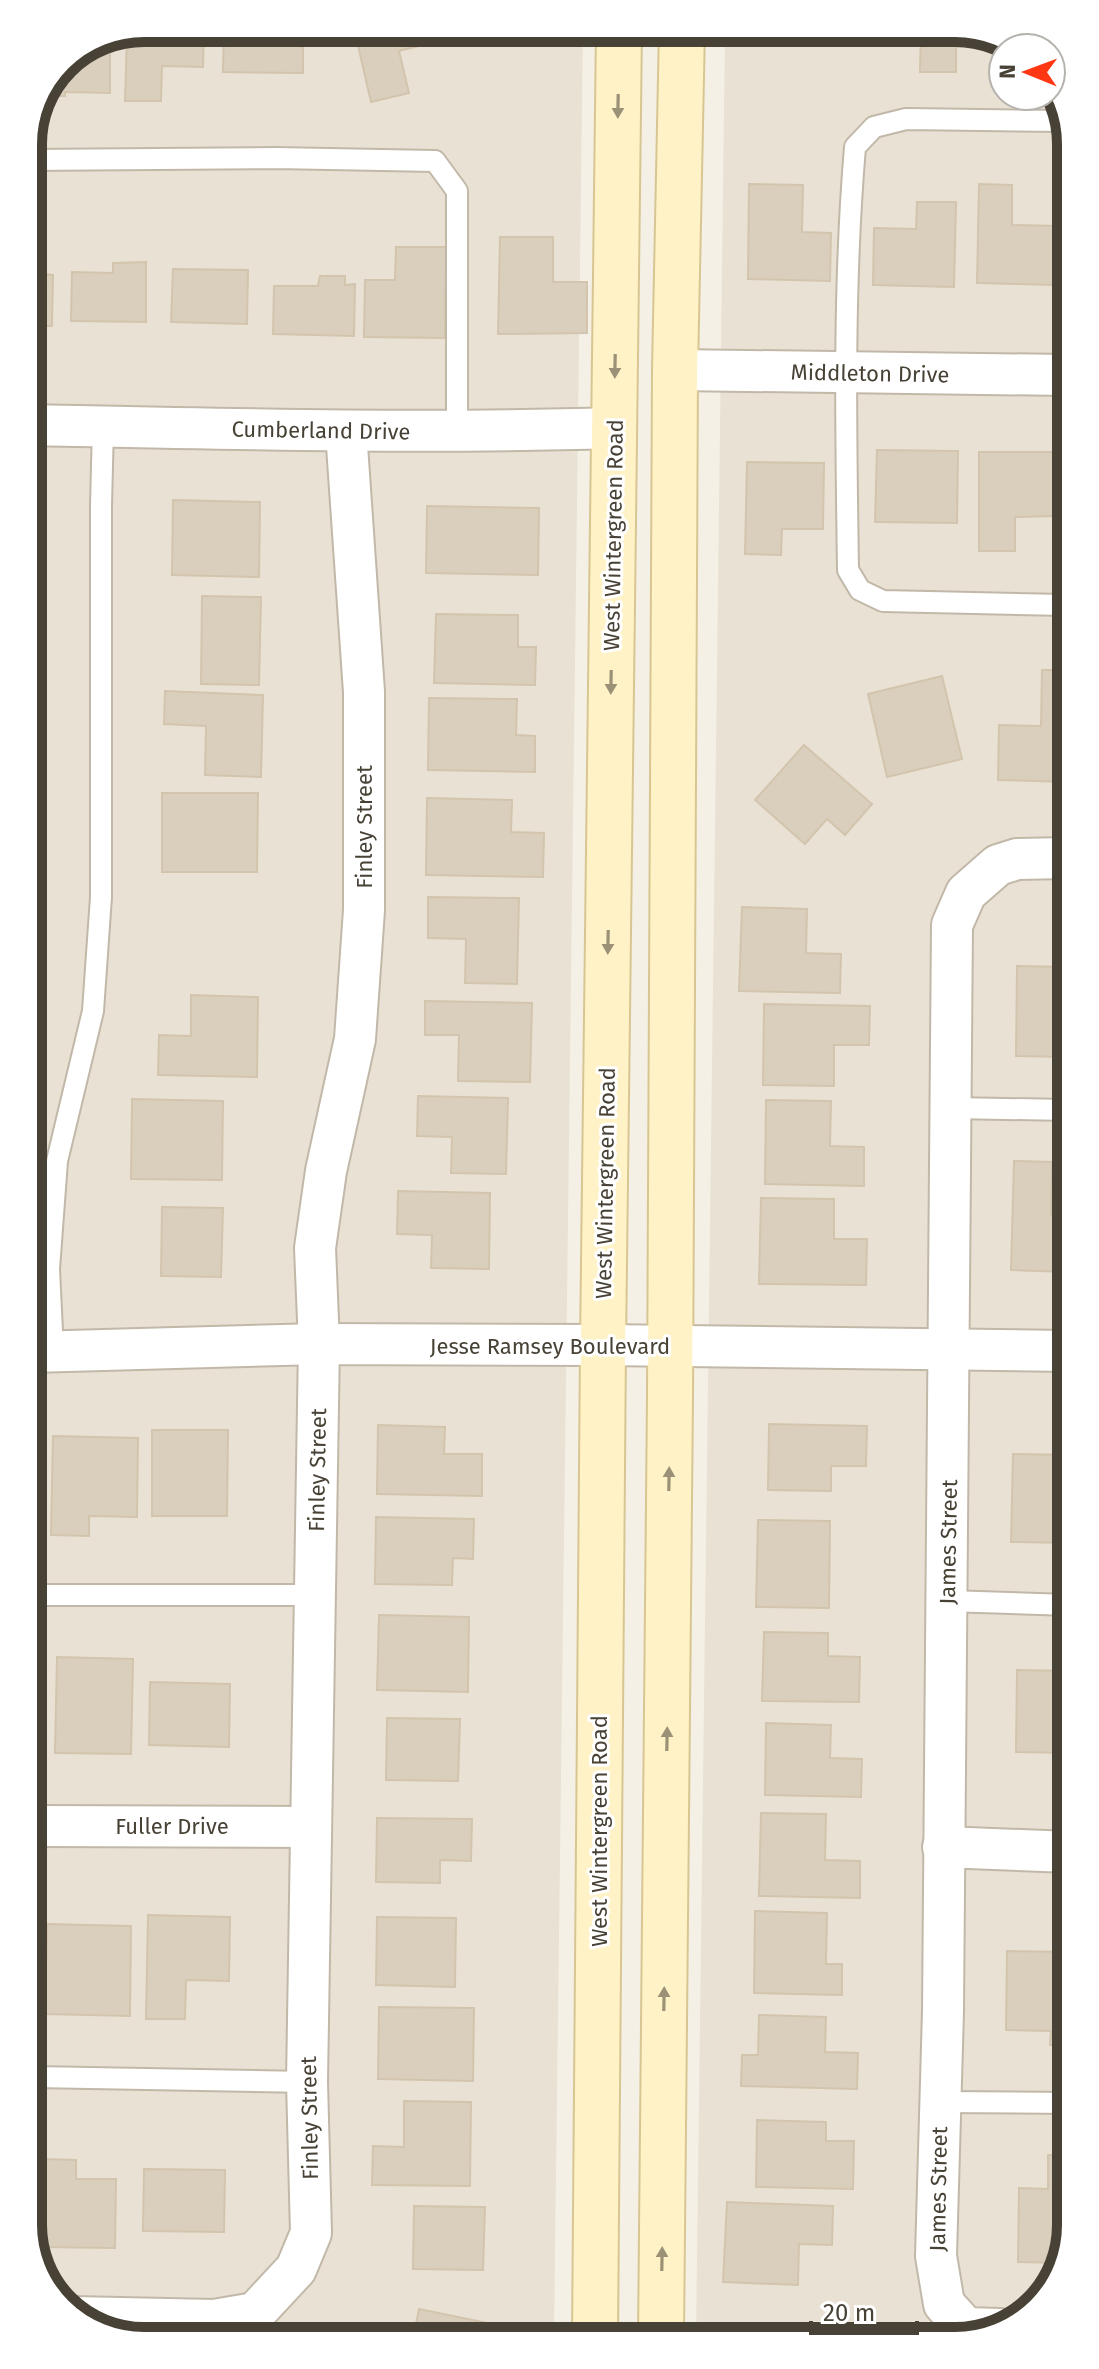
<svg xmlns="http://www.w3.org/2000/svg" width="1099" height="2369" viewBox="0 0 1099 2369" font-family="'Fira Sans',sans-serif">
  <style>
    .residential { fill: #e9e2d4 }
    .building { fill: #dacfbd; stroke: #d3c4ad; stroke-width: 2 }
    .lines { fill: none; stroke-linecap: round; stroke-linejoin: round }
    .lane-casing { stroke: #c1b8a8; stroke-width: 24 }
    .street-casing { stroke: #c1b8a8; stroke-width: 44 }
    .secondary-casing { stroke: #d8c692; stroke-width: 48 }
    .lane { stroke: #fff; stroke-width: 20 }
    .street { stroke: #fff; stroke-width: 40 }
    .secondary { stroke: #fff2c6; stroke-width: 44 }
    .oneway { fill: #9a9176 }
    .labels { text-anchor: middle; stroke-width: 6; stroke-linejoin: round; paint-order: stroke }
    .street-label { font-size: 22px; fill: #484135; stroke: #fff }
    .rim { fill: none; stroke: #484135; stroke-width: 10 }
  </style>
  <rect width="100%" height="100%" fill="#f5f0e6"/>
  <g class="residential">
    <path d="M144,28H583L554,2338L135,2341L74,2317L34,2263L28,136L62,62Z"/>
    <path d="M725,28H964L1015,48H1003V96H1051V87L1065,106L1071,2226L1051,2290L993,2335L696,2337Z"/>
  </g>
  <g class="building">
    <path d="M144,28H204L203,67L162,66L161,101H125L127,35Z"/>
    <path d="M224,28H303V73L223,72Z"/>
    <path d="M354,28H431L434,42L399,51L409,93L371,102Z"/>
    <path d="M921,28H964L991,39H956V72H920Z"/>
    <path d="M110,42V93L65,92V96H46L62,62Z"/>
    <path d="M749,184L803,185L802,232L831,233L830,281L748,279Z"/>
    <path d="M979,184L1012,185V225L1058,226L1057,285L977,283Z"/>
    <path d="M917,202H956L954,287L873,285L874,228L916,229Z"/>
    <path d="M29,233H45L44,274L53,275L52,326H29Z"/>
    <path d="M500,237H553V282H587V333L498,334Z"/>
    <path d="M396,247H446L445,338L364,337L365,280H395Z"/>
    <path d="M146,262V322L71,321L72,272L113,273V263Z"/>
    <path d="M173,269L248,270L247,324L171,322Z"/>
    <path d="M320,276H345V285L355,284L354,336L273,334L274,286H318Z"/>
    <path d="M877,450L958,451L957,523L875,522Z"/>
    <path d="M979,452H1060L1059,516L1015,517V551H979Z"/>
    <path d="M747,462L824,463L823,529H782L781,555L745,554Z"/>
    <path d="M173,500L260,502L259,577L172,575Z"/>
    <path d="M427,506L539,508L538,575L426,573Z"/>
    <path d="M202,596L261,597L259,685L201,684Z"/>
    <path d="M436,614L518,615V647H536L535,685L434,683Z"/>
    <path d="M1042,670H1066L1067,782L998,780L999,725L1041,726Z"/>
    <path d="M942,676L962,759L887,777L868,694Z"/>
    <path d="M165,691L263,695L261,777L205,775L206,726L164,724Z"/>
    <path d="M429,698L517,699L516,735L535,736V772L428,770Z"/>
    <path d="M804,745L872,804L845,835L827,819L805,844L755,800Z"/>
    <path d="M162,793H258L257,872H162Z"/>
    <path d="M427,798L512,800L511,832L544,833L543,877L426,875Z"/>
    <path d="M428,897L519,898L517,984L465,983L466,939L428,938Z"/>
    <path d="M742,907L807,909L806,953L841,954L840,993L739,991Z"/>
    <path d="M1017,966L1067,967L1068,1057L1016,1056Z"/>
    <path d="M191,995L258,997L257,1077L158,1075L159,1035L191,1036Z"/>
    <path d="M425,1001L532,1003L530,1082L458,1081L459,1035H425Z"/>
    <path d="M764,1004L870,1006L869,1045H834V1086L763,1085Z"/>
    <path d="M418,1096L508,1098L506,1174L451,1173L452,1137L417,1136Z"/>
    <path d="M132,1099L223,1101L222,1180L131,1179Z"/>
    <path d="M766,1100L831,1101L830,1146L864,1147V1186L765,1184Z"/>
    <path d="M1014,1161L1052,1162L1051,1215H1068V1272L1011,1270Z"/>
    <path d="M398,1191L490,1193L489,1269L431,1268L432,1235L397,1234Z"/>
    <path d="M761,1198L834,1199V1239H867L866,1285L759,1284Z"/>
    <path d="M162,1207L223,1208L221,1277L161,1276Z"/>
    <path d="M769,1424L867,1426L866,1466H831V1491L768,1490Z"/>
    <path d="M378,1425L445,1427L444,1454H482V1496L377,1494Z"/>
    <path d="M32,1427L41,1428L39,1512H32Z"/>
    <path d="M152,1430H228L227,1516H152Z"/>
    <path d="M53,1436L138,1438L137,1517L89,1516V1536L51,1535Z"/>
    <path d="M1013,1454L1069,1455V1543L1011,1542Z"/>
    <path d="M376,1517L474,1519L473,1559L453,1558L452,1585L375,1584Z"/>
    <path d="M758,1520L830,1521L829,1608L756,1607Z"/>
    <path d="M379,1615L469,1617L468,1692L377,1690Z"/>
    <path d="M764,1632L828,1633V1656L860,1657L859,1702L762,1701Z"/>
    <path d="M57,1657L133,1659L131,1754L55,1753Z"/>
    <path d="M33,1659H36L34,1751H33Z"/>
    <path d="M1017,1670L1069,1671L1070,1753L1016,1752Z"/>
    <path d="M150,1682L230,1684L229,1747L149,1745Z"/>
    <path d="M387,1718L460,1719L458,1781L386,1780Z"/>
    <path d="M766,1723L831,1725L830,1758L862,1759L861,1797L765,1795Z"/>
    <path d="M761,1813L826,1814L825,1860L860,1861V1898L759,1896Z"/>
    <path d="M377,1818L472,1819L471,1861L440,1860V1883L376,1882Z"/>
    <path d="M755,1911L827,1913L826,1964H842V1995L754,1993Z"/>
    <path d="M148,1915L230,1917L229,1981L186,1980L185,2019H146Z"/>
    <path d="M377,1917L456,1918L455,1987L376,1985Z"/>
    <path d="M47,1924L131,1926L130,2016L45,2014Z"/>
    <path d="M1007,1951L1070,1952V2045H1050L1051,2031L1006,2030Z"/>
    <path d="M379,2007L474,2008L473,2081L378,2079Z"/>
    <path d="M759,2015L826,2017L825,2052L858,2053L857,2089L741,2086L742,2055H758Z"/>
    <path d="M404,2101L471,2102L470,2186L372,2185L373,2146L404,2147Z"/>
    <path d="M757,2120L826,2122V2141H854L853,2189L756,2187Z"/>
    <path d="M1048,2155H1071V2226L1060,2263L1018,2262L1019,2188L1048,2189Z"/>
    <path d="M40,2159L76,2160V2179H116L115,2248L39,2247Z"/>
    <path d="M144,2169L225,2170L224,2232L143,2231Z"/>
    <path d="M727,2202L833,2206L832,2245L799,2244L798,2285L723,2282Z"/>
    <path d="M414,2206L485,2207L483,2270L413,2269Z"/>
    <path d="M419,2309L507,2327L505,2338L413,2339Z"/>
  </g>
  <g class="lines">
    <g class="lane-casing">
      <g id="lane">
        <path d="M1065,121L906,119L874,127L855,147C843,288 846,429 848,570L860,590L883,601L1066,605"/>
        <path d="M28,160L275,158L435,161L457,191V431"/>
        <path d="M951,1108L1068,1110"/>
        <path d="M53,1352L49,1269L57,1161L93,1011L101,897V505L103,427"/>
        <path d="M32,1595H315"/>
        <path d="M947,1601L1069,1605"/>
        <path d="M34,2077L307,2082"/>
        <path d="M940,2102L1071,2103"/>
      </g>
    </g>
    <g class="street-casing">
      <g id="street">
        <path d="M675,370L1066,375"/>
        <path d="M29,425C224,429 419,434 614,428"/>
        <path d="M32,1352L319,1344L603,1345L1068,1351"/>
        <path d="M33,1826L311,1827"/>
        <path d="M943,1847L1070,1852"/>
        <path d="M73,2317L214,2320L255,2313L296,2269L311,2233L307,2082L319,1344L315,1248L326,1171L355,1039L364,910V692L346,431"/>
        <path d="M1000,2329L966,2328L944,2304L936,2256L943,2011L952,925L966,893L998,865L1017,859L1067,858"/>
      </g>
    </g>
    <g class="secondary-casing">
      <g id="secondary">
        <path d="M661,2337L670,1397L675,370L682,28"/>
        <path d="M595,2338L603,1345L619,28"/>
      </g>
    </g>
    <use href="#lane" class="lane"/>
    <use href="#street" class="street"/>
    <use href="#secondary" class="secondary"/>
  </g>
  <defs><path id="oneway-solid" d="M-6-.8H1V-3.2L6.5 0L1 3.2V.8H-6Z" transform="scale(2)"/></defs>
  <g class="oneway">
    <use href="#oneway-solid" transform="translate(618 106) rotate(91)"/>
    <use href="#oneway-solid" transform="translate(615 366) rotate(91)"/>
    <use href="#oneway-solid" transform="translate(611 682) rotate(91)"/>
    <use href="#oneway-solid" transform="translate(608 942) rotate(91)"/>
    <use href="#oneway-solid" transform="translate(669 1479) rotate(-89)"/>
    <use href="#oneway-solid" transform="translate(667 1739) rotate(-89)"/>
    <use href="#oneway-solid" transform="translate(664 1999) rotate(-89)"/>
    <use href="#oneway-solid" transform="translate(662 2259) rotate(-89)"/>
  </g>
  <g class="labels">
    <g class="street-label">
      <text transform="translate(870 373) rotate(1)" y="8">Middleton Drive</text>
      <text transform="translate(321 430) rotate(1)" y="8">Cumberland Drive</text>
      <text transform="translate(613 535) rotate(-89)" y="8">West Wintergreen Road</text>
      <text transform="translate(364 827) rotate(-90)" y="8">Finley Street</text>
      <text transform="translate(605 1183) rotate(-89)" y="8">West Wintergreen Road</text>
      <text x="550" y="1354">Jesse Ramsey Boulevard</text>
      <text transform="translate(317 1470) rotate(-89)" y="8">Finley Street</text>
      <text transform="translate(948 1542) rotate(-89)" y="8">James Street</text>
      <text x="172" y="1834">Fuller Drive</text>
      <text transform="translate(599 1831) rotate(-90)" y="8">West Wintergreen Road</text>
      <text transform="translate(309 2118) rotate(-91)" y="8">Finley Street</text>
      <text transform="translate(938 2189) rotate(-89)" y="8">James Street</text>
    </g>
  </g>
  <path d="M0 0H1099V2369H0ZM144 42H955A102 102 0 0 1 1057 144V2225A102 102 0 0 1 955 2327H144A102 102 0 0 1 42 2225V144A102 102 0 0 1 144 42Z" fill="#fff" fill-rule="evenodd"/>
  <path class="rim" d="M144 42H955A102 102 0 0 1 1057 144V2225A102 102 0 0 1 955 2327H144A102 102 0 0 1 42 2225V144A102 102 0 0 1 144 42Z"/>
  <g transform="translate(1027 72) rotate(271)"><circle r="38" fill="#ffffff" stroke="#b6b3ae" stroke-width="2"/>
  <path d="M0-6L14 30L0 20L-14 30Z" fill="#ff3813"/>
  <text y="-12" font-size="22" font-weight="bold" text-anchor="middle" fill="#484135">N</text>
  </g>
  <path d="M811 2321v12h106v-12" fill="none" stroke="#484135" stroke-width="4"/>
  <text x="823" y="2321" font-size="24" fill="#484135" stroke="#ffffff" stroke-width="6" paint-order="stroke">20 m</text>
</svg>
